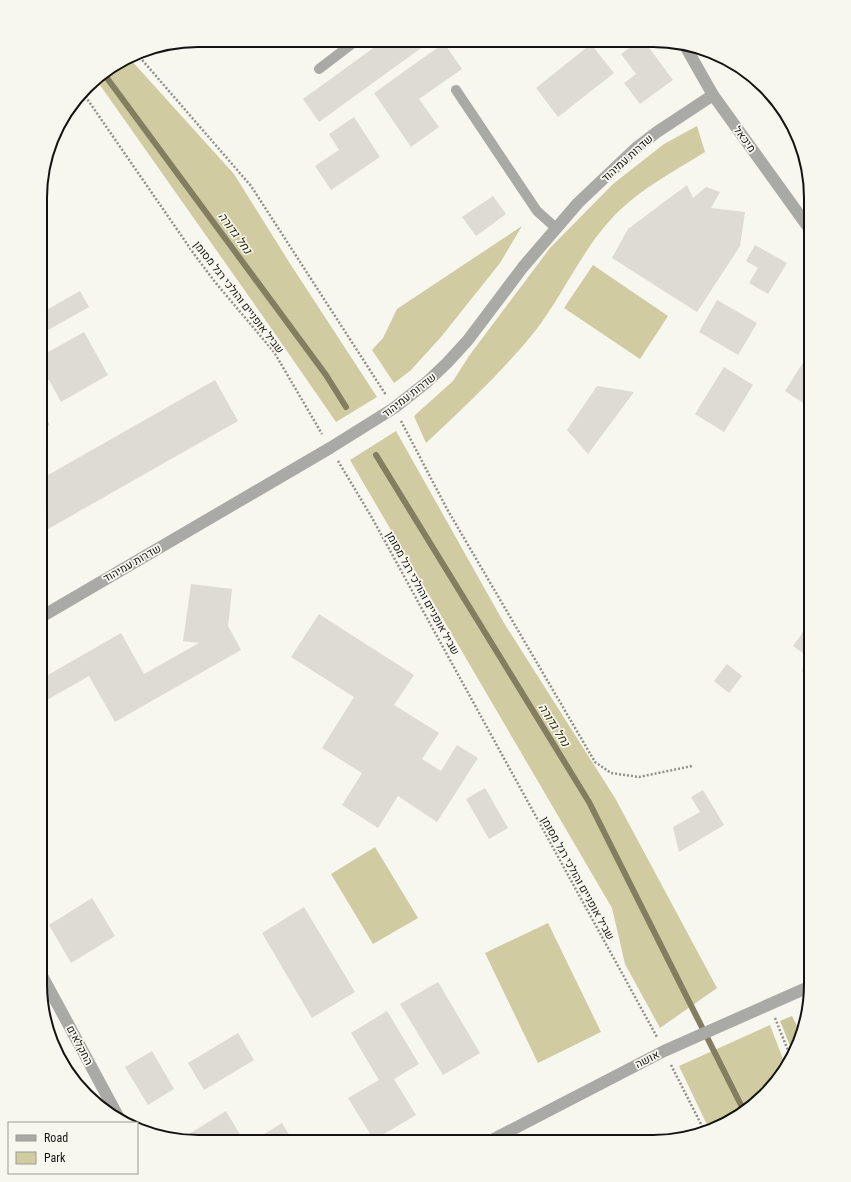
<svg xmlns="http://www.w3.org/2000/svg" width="851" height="1182" viewBox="0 0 851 1182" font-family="'Roboto Condensed',Heebo,sans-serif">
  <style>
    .green { fill: #d1cba2 }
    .forest { fill: #cac499 }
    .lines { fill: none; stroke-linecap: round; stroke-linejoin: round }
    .stream { stroke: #837e60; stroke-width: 6 }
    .building { fill: #dddbd4 }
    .path { stroke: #908f8a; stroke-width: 2.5; stroke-dasharray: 2 2; stroke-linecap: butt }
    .service { stroke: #a9a9a6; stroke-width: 10 }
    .minor { stroke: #a9a9a6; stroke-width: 12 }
    .labels { text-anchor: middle; stroke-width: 3.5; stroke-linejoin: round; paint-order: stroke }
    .street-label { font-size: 11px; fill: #141311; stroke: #f7f6ef }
    .water-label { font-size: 12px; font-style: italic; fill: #312b07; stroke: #f7f6ef }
    .rim { fill: none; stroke: #141311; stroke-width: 2 }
  </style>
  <rect width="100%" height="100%" fill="#f7f6ef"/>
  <g class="green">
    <path d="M130,59L234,174L289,262L377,397L336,422L262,315L95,78Z"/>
    <path d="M697,126L705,152C676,170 644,187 620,210C585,243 565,292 536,330C503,371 464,407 426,443L414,416L453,381L469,356L550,248L613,184L664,144Z"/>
    <path d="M522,226L500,263L441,337L410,371L394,383L372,350L383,338L397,309Z"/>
    <path d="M593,265L668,316L640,359L564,308Z"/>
    <path d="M396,431L504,623L615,798L717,988L660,1028L625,964L612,908L350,460Z"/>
    <path d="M375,847L418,918L373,944L331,874Z"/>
    <path d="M548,923L601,1032L538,1063L485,953Z"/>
    <path d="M770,1025L786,1067L784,1072L757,1103L722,1126L709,1129L679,1066Z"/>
  </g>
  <path class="forest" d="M792,1016L802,1036L793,1053L780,1021Z"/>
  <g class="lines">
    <g class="stream">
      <path d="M104,74L326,375L346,407"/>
      <path d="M376,455L589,802L744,1111"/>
    </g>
  </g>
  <g class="building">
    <path d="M383,41H426L428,43L319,122L303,99Z"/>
    <path d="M638,41H644L673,80L640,104L624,83L636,74L621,54Z"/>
    <path d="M444,43L462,69L419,99L439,127L411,147L374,93Z"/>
    <path d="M591,44L614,73L558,117L536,88Z"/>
    <path d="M761,87L775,105L771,107L758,89Z"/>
    <path d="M354,117L380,157L331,190L315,166L339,150L329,134Z"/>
    <path d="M687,185L693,198L706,187L720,192L711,208L745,212L740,246L697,312L612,258L628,229Z"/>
    <path d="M493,196L506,214L476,236L462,217Z"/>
    <path d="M755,245L787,263L768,294L749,283L758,268L746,261Z"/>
    <path d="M80,291L89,307L41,334V313Z"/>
    <path d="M717,300L757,323L738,355L699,332Z"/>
    <path d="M84,332L108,375L61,402L49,380L41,385V356Z"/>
    <path d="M811,350V408L785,391Z"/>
    <path d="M724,367L753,385L724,432L695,414Z"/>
    <path d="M215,380L238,421L41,533V479Z"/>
    <path d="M597,386L634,392L588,454L567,430Z"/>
    <path d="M41,409L50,425L41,430Z"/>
    <path d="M191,584L232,589L228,626L241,650L115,722L89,676L40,704L41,679L121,633L144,674L199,643L183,641Z"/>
    <path d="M319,614L414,675L394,705L439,733L422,759L441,771L457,745L478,758L437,822L398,796L378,828L342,805L362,773L322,748L354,697L291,657Z"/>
    <path d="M811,621V677L802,671L810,658L793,646Z"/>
    <path d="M727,664L742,676L729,693L714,681Z"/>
    <path d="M485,788L508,828L489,839L466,799Z"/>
    <path d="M703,790L724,825L679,852L673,827L700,812L691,797Z"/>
    <path d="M92,898L115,936L71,963L49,925Z"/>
    <path d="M304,907L355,992L312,1018L262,933Z"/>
    <path d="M438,982L480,1053L443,1075L400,1004Z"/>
    <path d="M387,1011L419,1064L394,1079L416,1115L374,1140L348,1098L379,1080L351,1033Z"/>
    <path d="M238,1033L254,1060L204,1090L188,1063Z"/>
    <path d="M152,1051L174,1089L148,1105L125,1067Z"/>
    <path d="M226,1111L244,1141H189L186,1136Z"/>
    <path d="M282,1123L293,1141H253Z"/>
  </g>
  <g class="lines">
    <g class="path">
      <path d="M137,54L251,186L386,395"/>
      <path d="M83,93L194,254L215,282L274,352L322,434"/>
      <path d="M401,421L447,509L595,762L611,773L639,777L692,766"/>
      <path d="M338,461L371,516L657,1037"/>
      <path d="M775,1018L791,1058"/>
      <path d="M671,1065L704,1130"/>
    </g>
    <g class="service">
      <path d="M319,69L357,40"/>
      <path d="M456,90L537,211L556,228"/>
    </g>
    <g class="minor">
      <path d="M684,44L713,95L811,231"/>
      <path d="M41,617L330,448L394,408L427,382L447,363L468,340L523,267L578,203L636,148L657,132L713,95"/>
      <path d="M40,972L119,1118"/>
      <path d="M488,1142L664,1051L811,986"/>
    </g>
  </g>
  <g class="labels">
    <g class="street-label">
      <text transform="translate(745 139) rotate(54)" y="4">מיכאל</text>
      <text transform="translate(627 158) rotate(-42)" y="4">שדרות עמיהוד</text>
      <text transform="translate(239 297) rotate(52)" y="4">שביל אופניים והולכי רגל מסומן</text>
      <text transform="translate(409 395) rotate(-38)" y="4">שדרות עמיהוד</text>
      <text transform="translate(132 563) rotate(-30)" y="4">שדרות עמיהוד</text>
      <text transform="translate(423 593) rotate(61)" y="4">שביל אופניים והולכי רגל מסומן</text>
      <text transform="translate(578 878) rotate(61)" y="4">שביל אופניים והולכי רגל מסומן</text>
      <text transform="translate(80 1045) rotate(62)" y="4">החקלאים</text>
      <text transform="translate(647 1059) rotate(-27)" y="4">אושה</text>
    </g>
    <g class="water-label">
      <text transform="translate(235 233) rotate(54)" y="4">נחל גדורה</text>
      <text transform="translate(554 725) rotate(58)" y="4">נחל גדורה</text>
    </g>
  </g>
  <path d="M0 0H851V1182H0ZM198 47H653A151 151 0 0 1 804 198V984A151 151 0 0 1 653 1135H198A151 151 0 0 1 47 984V198A151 151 0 0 1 198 47Z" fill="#f7f6ef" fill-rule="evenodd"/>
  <path class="rim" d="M198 47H653A151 151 0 0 1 804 198V984A151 151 0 0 1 653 1135H198A151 151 0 0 1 47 984V198A151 151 0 0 1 198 47Z"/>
  <rect x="8" y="1122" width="130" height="52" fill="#f7f6ef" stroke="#9c9b96"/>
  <rect x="16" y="1135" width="20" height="6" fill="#a9a9a6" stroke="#9c9b96"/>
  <text x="44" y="1142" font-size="12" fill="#141311">Road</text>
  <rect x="16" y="1152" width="20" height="12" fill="#d1cba2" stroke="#9c9b96"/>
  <text x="44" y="1162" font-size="12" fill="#141311">Park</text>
</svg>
